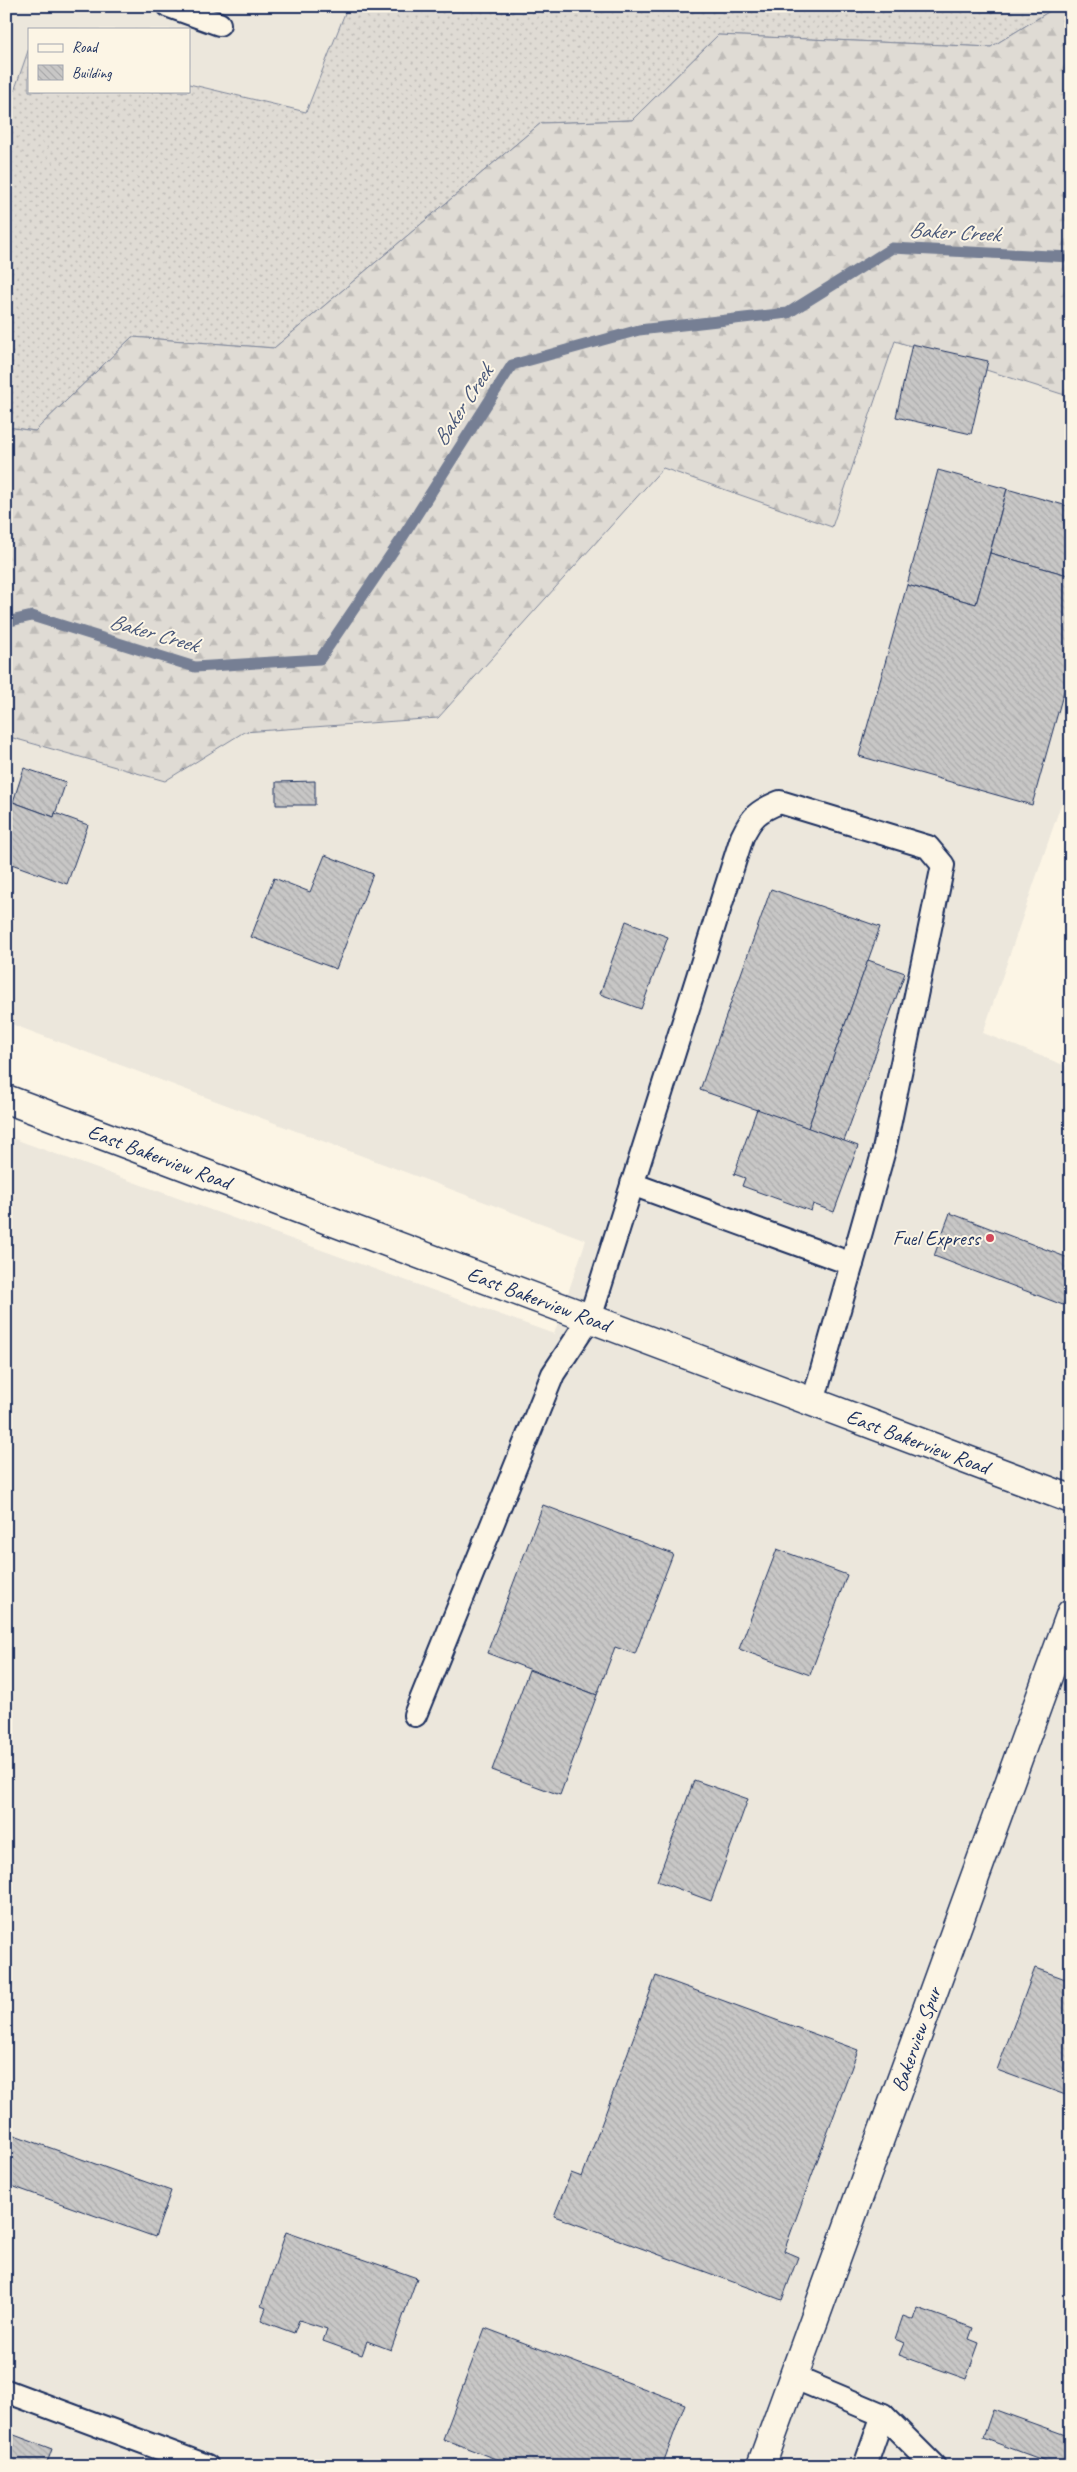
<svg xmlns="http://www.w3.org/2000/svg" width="1077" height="2472" viewBox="0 0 1077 2472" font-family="Caveat,sans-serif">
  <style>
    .built { fill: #ece7dc }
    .grass { fill: url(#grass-dots); stroke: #7d8599 }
    .forest { fill: url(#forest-firs); stroke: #7d8599 }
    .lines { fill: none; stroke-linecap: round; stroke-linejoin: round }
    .stream { stroke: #767f94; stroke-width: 11 }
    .building { fill: url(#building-back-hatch); stroke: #1b2f5e }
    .lane-casing { stroke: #1b2f5e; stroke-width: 26 }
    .street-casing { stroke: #1b2f5e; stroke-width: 31 }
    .secondary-casing { stroke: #1b2f5e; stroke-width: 31 }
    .lane { stroke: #fcf5e5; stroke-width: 22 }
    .street { stroke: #fcf5e5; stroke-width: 28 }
    .secondary { stroke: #fcf5e5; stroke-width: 28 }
    .poi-dot { fill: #d1495b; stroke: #fcf5e5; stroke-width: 2 }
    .labels { text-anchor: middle; stroke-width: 4; stroke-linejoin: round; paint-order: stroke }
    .street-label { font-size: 21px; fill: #1b2f5e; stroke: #fcf5e5 }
    .poi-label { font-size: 21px; fill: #1b2f5e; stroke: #fcf5e5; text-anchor: end }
    .water-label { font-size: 22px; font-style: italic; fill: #485779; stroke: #fcf5e5 }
  </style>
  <defs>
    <pattern id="grass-dots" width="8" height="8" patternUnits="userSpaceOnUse" patternTransform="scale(1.25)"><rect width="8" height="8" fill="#dfdbd4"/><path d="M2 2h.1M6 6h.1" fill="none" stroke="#bfbcb8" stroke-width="1.8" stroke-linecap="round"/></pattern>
    <pattern id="forest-firs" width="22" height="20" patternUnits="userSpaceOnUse" patternTransform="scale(1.25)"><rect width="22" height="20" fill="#dfdbd4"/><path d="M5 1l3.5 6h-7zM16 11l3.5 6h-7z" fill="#bfbcb8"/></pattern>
    <pattern id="building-back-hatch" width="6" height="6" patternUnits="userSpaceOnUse" patternTransform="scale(1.25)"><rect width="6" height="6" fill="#c8c7c6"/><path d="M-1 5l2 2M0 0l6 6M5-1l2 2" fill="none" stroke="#ababac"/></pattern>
  </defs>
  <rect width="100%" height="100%" fill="#fcf5e5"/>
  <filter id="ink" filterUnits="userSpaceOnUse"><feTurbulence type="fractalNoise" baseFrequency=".02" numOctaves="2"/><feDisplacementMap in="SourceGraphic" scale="10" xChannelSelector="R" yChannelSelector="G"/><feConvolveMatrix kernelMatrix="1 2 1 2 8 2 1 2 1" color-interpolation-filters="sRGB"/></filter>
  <g filter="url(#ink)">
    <g class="built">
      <path d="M6,6H328L345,13L306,112L189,84V29H29V48L6,115Z"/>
      <path d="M895,340L1071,397V775L983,1033L1071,1068V2466H6V1136L554,1334L586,1240L6,1022V736L165,781L244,732L438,718L663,468L832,526Z"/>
    </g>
    <path class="grass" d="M328,6H1058L991,47L718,35L632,120L541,123L274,348L132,337L35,431L6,427V115L29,48V91H189V84L306,112L345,13Z"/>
    <path class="forest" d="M1058,6H1071V397L895,341L832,527L663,468L438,718L244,732L165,781L6,736V427L35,431L132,337L274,348L541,123L632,120L718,35L991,47Z"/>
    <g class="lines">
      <path class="stream" d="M6,622L32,616L195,667L320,659L402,538L512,365L639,330L788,313L892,248L1071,257"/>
    </g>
    <g class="building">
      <path d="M912,344L988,361L971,434L896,417Z"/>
      <path d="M938,470L1007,489L976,604L907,585Z"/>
      <path d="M1007,489L1071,507V576L990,553Z"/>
      <path d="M990,553L1071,576V666L1032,805L859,756L907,585L976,604Z"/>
      <path d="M24,768L66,782L54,817L13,802Z"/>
      <path d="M315,781V805H276V782Z"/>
      <path d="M10,801L54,817L55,813L88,825L67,884L6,862V811Z"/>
      <path d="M325,855L373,874L336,969L251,937L274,878L310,892Z"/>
      <path d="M771,889L880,927L808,1128L700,1090Z"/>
      <path d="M626,921L668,937L641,1009L600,994Z"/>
      <path d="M868,960L905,973L844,1141L808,1128Z"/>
      <path d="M757,1109L858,1146L834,1212L813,1204L811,1211L742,1186L745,1178L734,1174Z"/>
      <path d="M950,1213L1071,1259V1284L1063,1305L934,1256Z"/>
      <path d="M543,1505L673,1554L635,1654L615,1647L597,1695L487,1653Z"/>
      <path d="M777,1549L847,1575L810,1675L739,1649Z"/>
      <path d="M529,1670L597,1695L560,1795L492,1770Z"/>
      <path d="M694,1780L748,1799L711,1901L657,1881Z"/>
      <path d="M1035,1968L1071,1981V2097L997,2070Z"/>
      <path d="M656,1976L858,2050L784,2251L798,2257L782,2300L554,2216L571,2173L582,2177Z"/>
      <path d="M6,2132L171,2191L155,2237L6,2184Z"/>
      <path d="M286,2232L417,2278L391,2350L367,2341L362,2355L323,2341L327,2329L299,2320L294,2333L261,2321L266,2308L261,2306Z"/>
      <path d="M918,2308L973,2328L969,2339L979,2343L966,2379L899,2355L904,2343L895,2339L903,2316L914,2320Z"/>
      <path d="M485,2328L685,2404L662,2466H514L443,2439Z"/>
      <path d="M993,2409L1071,2437V2466H1059L983,2438Z"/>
      <path d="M6,2432L52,2449L46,2466H6Z"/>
    </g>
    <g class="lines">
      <g class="lane-casing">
        <g id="lane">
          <path d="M169,6L219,24"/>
          <path d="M632,1184L852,1264"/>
          <path d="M415,1715L553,1374L590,1318L742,837C752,816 758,811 780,802L928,847L943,865L884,1150L813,1402"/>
          <path d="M793,2377L883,2415L865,2466"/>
          <path d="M6,2391L207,2466"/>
          <path d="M883,2415L934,2466"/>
        </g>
      </g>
      <g class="street-casing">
        <g id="street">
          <path id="s1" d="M761,2466L1071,1613"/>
        </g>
      </g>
      <g class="secondary-casing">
        <g id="secondary">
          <path id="s2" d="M6,1099L1071,1499"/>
        </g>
      </g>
      <use href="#lane" class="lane"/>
      <use href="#street" class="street"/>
      <use href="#secondary" class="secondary"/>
    </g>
  </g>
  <circle class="poi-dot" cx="990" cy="1238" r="5"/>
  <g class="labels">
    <g class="street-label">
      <text dy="7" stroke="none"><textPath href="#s2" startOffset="164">East Bakerview Road</textPath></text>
      <text dy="7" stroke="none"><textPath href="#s2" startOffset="569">East Bakerview Road</textPath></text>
      <text dy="7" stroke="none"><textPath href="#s2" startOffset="974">East Bakerview Road</textPath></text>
      <text dy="7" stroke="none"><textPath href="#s1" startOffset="454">Bakerview Spur</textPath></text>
    </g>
    <g class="poi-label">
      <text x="980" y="1245">Fuel Express</text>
    </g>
    <g class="water-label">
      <text transform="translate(954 231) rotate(3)" y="8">Baker Creek</text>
      <text transform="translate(462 405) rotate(-57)" y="8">Baker Creek</text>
      <text transform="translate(154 632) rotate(16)" y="8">Baker Creek</text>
    </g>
  </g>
  <rect width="1077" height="2472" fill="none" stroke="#fcf5e5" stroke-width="25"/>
  <rect x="12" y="12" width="1052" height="2447" fill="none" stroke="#1b2f5e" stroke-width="2" filter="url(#ink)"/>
  <rect x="28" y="28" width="162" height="65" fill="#fcf5e5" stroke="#a2a6af"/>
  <rect x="38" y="44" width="25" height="8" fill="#fcf5e5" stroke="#a2a6af"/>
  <text x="72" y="52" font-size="15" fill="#1b2f5e">Road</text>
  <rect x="38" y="65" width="25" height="15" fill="url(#building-back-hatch)" stroke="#a2a6af"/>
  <text x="72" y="78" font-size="15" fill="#1b2f5e">Building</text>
</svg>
